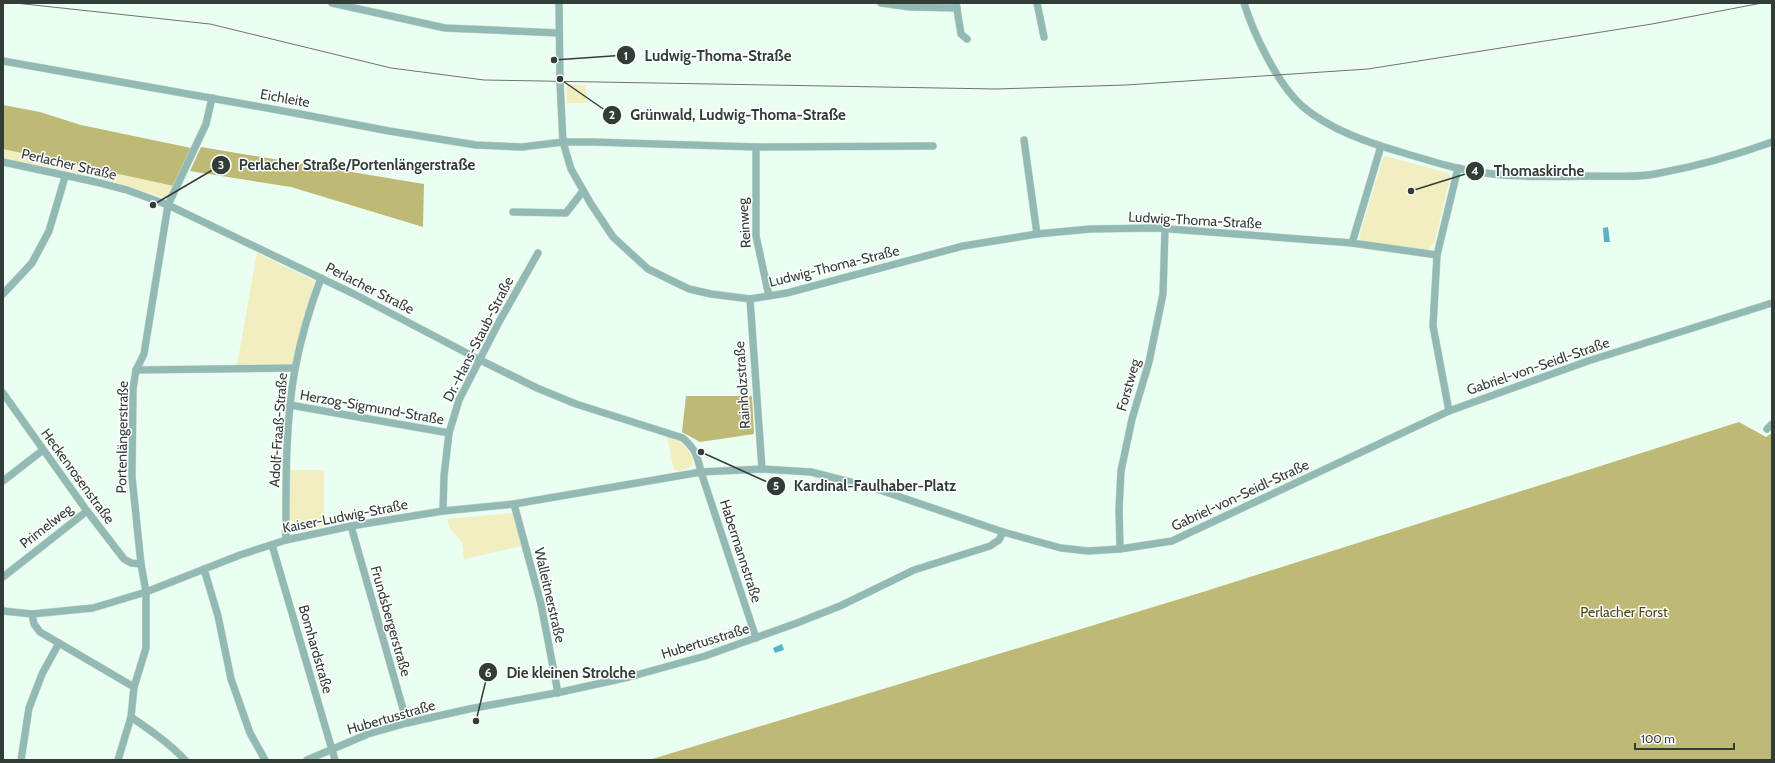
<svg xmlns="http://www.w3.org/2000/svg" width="1775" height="763" viewBox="0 0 1775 763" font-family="Cabin,sans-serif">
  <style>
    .green { fill: #f1eec0 }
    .forest { fill: #beb974 }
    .water { fill: #59b3c7 }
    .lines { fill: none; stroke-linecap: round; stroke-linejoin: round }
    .minor-casing { stroke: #c9dcd0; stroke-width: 8 }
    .minor { stroke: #93b9b4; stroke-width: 7 }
    .tram { stroke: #69766e; stroke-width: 1 }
    .labels { text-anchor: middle; stroke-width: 3; stroke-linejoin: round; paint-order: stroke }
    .street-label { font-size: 14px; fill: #333d37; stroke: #fff }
    .park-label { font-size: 14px; fill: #4d4813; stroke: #fff }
    .leader { fill: none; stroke: #333d37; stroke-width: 1.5 }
    .callout-dot { fill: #333d37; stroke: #fff; stroke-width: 1.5 }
    .mark-label { font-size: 12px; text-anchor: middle; font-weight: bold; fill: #fff }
    .callout-label { font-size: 15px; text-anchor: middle; font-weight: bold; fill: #333d37; stroke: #fff; stroke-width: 3; stroke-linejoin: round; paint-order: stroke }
  </style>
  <rect width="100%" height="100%" fill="#eafff2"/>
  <g class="green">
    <path d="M566,84L586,85L587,103H567Z"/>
    <path d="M3,149L174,186L168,199L98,177L3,158Z"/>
    <path d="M1385,156L1448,173L1450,177L1435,242L1429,249L1426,251L1363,242L1359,237L1383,158Z"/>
    <path d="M257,253L315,281L292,364L237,365Z"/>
    <path d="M669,436C680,440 687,448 693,458L692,465C688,469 680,472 674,470L667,437Z"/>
    <path d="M289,470H324V525L294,531L290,527Z"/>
    <path d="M513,513L523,546L464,559L462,542L450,529L447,519Z"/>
  </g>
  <g class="forest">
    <path d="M3,105L40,112L81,125L191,148L174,186L3,149Z"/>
    <path d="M201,147L424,184L423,227L291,187L190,171Z"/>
    <path d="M686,396H752L754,434L700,442L682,432Z"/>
    <path d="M1739,422L1766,437L1772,433V760H649L1206,591Z"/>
  </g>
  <g class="water">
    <path d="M1608,227L1610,242H1604L1603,228Z"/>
    <path d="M782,644L784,650L775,653L773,648Z"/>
  </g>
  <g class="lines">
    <g class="minor-casing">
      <g id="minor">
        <path d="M332,3L445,28L559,33"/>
        <path d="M559,3L560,82L563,142L571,169L591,204L613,237L648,269L689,289L711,294L750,299L787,293L963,246L1037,234L1090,229L1157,228L1352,243"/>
        <path d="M881,3L910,7L957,8"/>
        <path d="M956,3L961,34L967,39"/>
        <path d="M1037,3L1044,37"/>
        <path d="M1244,3C1254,35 1277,83 1302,106C1330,130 1369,143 1404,153C1421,158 1439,164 1457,168C1499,178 1547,177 1590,176C1613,176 1638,178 1660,173C1698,166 1736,155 1772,142"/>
        <path d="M3,61L300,114L389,131L476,145L522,147L563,142H592L756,147L933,146"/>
        <path d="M1024,140L1037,234"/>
        <path d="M1381,146L1352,243L1437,255L1458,168"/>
        <path d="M756,147V236L769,296"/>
        <path d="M3,162L96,182L127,190L168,205L354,294L480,360L537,388L576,404L683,438C696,450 697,455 701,472L756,638"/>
        <path d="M513,212L566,213L583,191"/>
        <path d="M1437,255L1433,326L1449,411"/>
        <path d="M3,294L32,263L49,231L65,177"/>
        <path d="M750,299L762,469"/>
        <path d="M136,370L295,368"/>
        <path d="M3,393L87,511L124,559L131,563L141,564"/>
        <path d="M290,405L449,433"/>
        <path d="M1767,429L1772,424"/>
        <path d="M3,481L43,450"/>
        <path d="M514,504L541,604L558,693"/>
        <path d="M443,511L444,476L449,433L459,400L499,322L538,253"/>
        <path d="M351,526L407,723"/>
        <path d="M286,540C286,483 285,425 295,369C301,338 310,307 321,278"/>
        <path d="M272,545L335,760"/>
        <path d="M1120,549L1119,509L1121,471L1132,419L1149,362L1163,294L1165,229"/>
        <path d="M204,569L218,616L231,679L250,733L265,760"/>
        <path d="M3,577L87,511"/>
        <path d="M3,611L32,614L93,608L146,592L240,555L286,540L351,526L443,511L514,504L701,472L762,469L811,472L874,488L1003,532L1061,548L1088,551L1120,549L1172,541L1449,411L1588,361L1772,303"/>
        <path d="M32,614L34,624L40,632L134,687"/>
        <path d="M131,717C150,730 169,743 185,760"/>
        <path d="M21,760L29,708L42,674L59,643"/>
        <path d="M118,760L131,717L134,687L146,648V592L141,564L132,477L133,389L136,370L144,354L168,205L206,124L212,98"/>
        <path d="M307,760L368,734L407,723L469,709L561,692L629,677L705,656L797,623L840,606L914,570L990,546L999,540L1003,532"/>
      </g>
    </g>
    <use href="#minor" class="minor"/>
    <path class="tram" d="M15,3L210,24L391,68L484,80L996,89L1126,85L1368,69L1652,24L1762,3"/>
  </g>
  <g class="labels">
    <g class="street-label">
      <text transform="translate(285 98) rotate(10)" y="5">Eichleite</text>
      <text transform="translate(69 164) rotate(13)" y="5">Perlacher Straße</text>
      <text transform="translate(1195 220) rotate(3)" y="5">Ludwig-Thoma-Straße</text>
      <text transform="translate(744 223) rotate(-94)" y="5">Reinweg</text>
      <text transform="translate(834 266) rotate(-14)" y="5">Ludwig-Thoma-Straße</text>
      <text transform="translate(370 288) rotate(27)" y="5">Perlacher Straße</text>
      <text transform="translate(478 339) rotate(-63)" y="5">Dr.-Hans-Staub-Straße</text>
      <text transform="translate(1538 366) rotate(-19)" y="5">Gabriel-von-Seidl-Straße</text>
      <text transform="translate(742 385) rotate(-94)" y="5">Rainholzstraße</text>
      <text transform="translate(1128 385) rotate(-74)" y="5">Forstweg</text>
      <text transform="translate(372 407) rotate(10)" y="5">Herzog-Sigmund-Straße</text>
      <text transform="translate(278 430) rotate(-86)" y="5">Adolf-Fraaß-Straße</text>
      <text transform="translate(122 437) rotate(-89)" y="5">Portenlängerstraße</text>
      <text transform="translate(78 476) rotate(54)" y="5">Heckenrosenstraße</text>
      <text transform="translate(1240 495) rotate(-25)" y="5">Gabriel-von-Seidl-Straße</text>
      <text transform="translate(345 516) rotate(-11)" y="5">Kaiser-Ludwig-Straße</text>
      <text transform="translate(46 526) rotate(-38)" y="5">Primelweg</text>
      <text transform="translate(741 551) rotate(72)" y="5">Habermannstraße</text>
      <text transform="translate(550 595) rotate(77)" y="5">Walleitnerstraße</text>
      <text transform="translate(391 621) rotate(74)" y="5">Frundsbergerstraße</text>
      <text transform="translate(705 641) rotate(-17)" y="5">Hubertusstraße</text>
      <text transform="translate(316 649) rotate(74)" y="5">Bomhardstraße</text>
      <text transform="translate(391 717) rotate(-16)" y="5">Hubertusstraße</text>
    </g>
    <g class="park-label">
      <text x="1624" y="617">Perlacher Forst</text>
    </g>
  </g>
  <path class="leader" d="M554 60L626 55M560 79L612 115M153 205L221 165M1411 191L1475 171M701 452L776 486M476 721L488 672"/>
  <g class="callout-dot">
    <circle cx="554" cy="60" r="4"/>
    <circle cx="560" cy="79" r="4"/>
    <circle cx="153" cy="205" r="4"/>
    <circle cx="1411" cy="191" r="4"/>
    <circle cx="701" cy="452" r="4"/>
    <circle cx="476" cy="721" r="4"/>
    <circle cx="626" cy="55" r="10"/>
    <circle cx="612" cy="115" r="10"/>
    <circle cx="221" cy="165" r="10"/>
    <circle cx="1475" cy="171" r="10"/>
    <circle cx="776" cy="486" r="10"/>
    <circle cx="488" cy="672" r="10"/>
  </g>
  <g class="mark-label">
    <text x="626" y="60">1</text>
    <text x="612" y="119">2</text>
    <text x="221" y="169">3</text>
    <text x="1475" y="175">4</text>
    <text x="776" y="490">5</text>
    <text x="488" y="677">6</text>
  </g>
  <g class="callout-label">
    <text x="718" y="61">Ludwig-Thoma-Straße</text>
    <text x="738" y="120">Grünwald, Ludwig-Thoma-Straße</text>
    <text x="357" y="170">Perlacher Straße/Portenlängerstraße</text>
    <text x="1539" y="176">Thomaskirche</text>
    <text x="875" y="491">Kardinal-Faulhaber-Platz</text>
    <text x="571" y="678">Die kleinen Strolche</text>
  </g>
  <rect width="1775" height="763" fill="none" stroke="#333d37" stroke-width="8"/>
  <path d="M1635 743v6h99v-6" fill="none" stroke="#333d37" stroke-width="2"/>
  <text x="1641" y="743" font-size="12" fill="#333d37" stroke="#ffffff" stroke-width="3" paint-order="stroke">100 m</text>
</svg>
